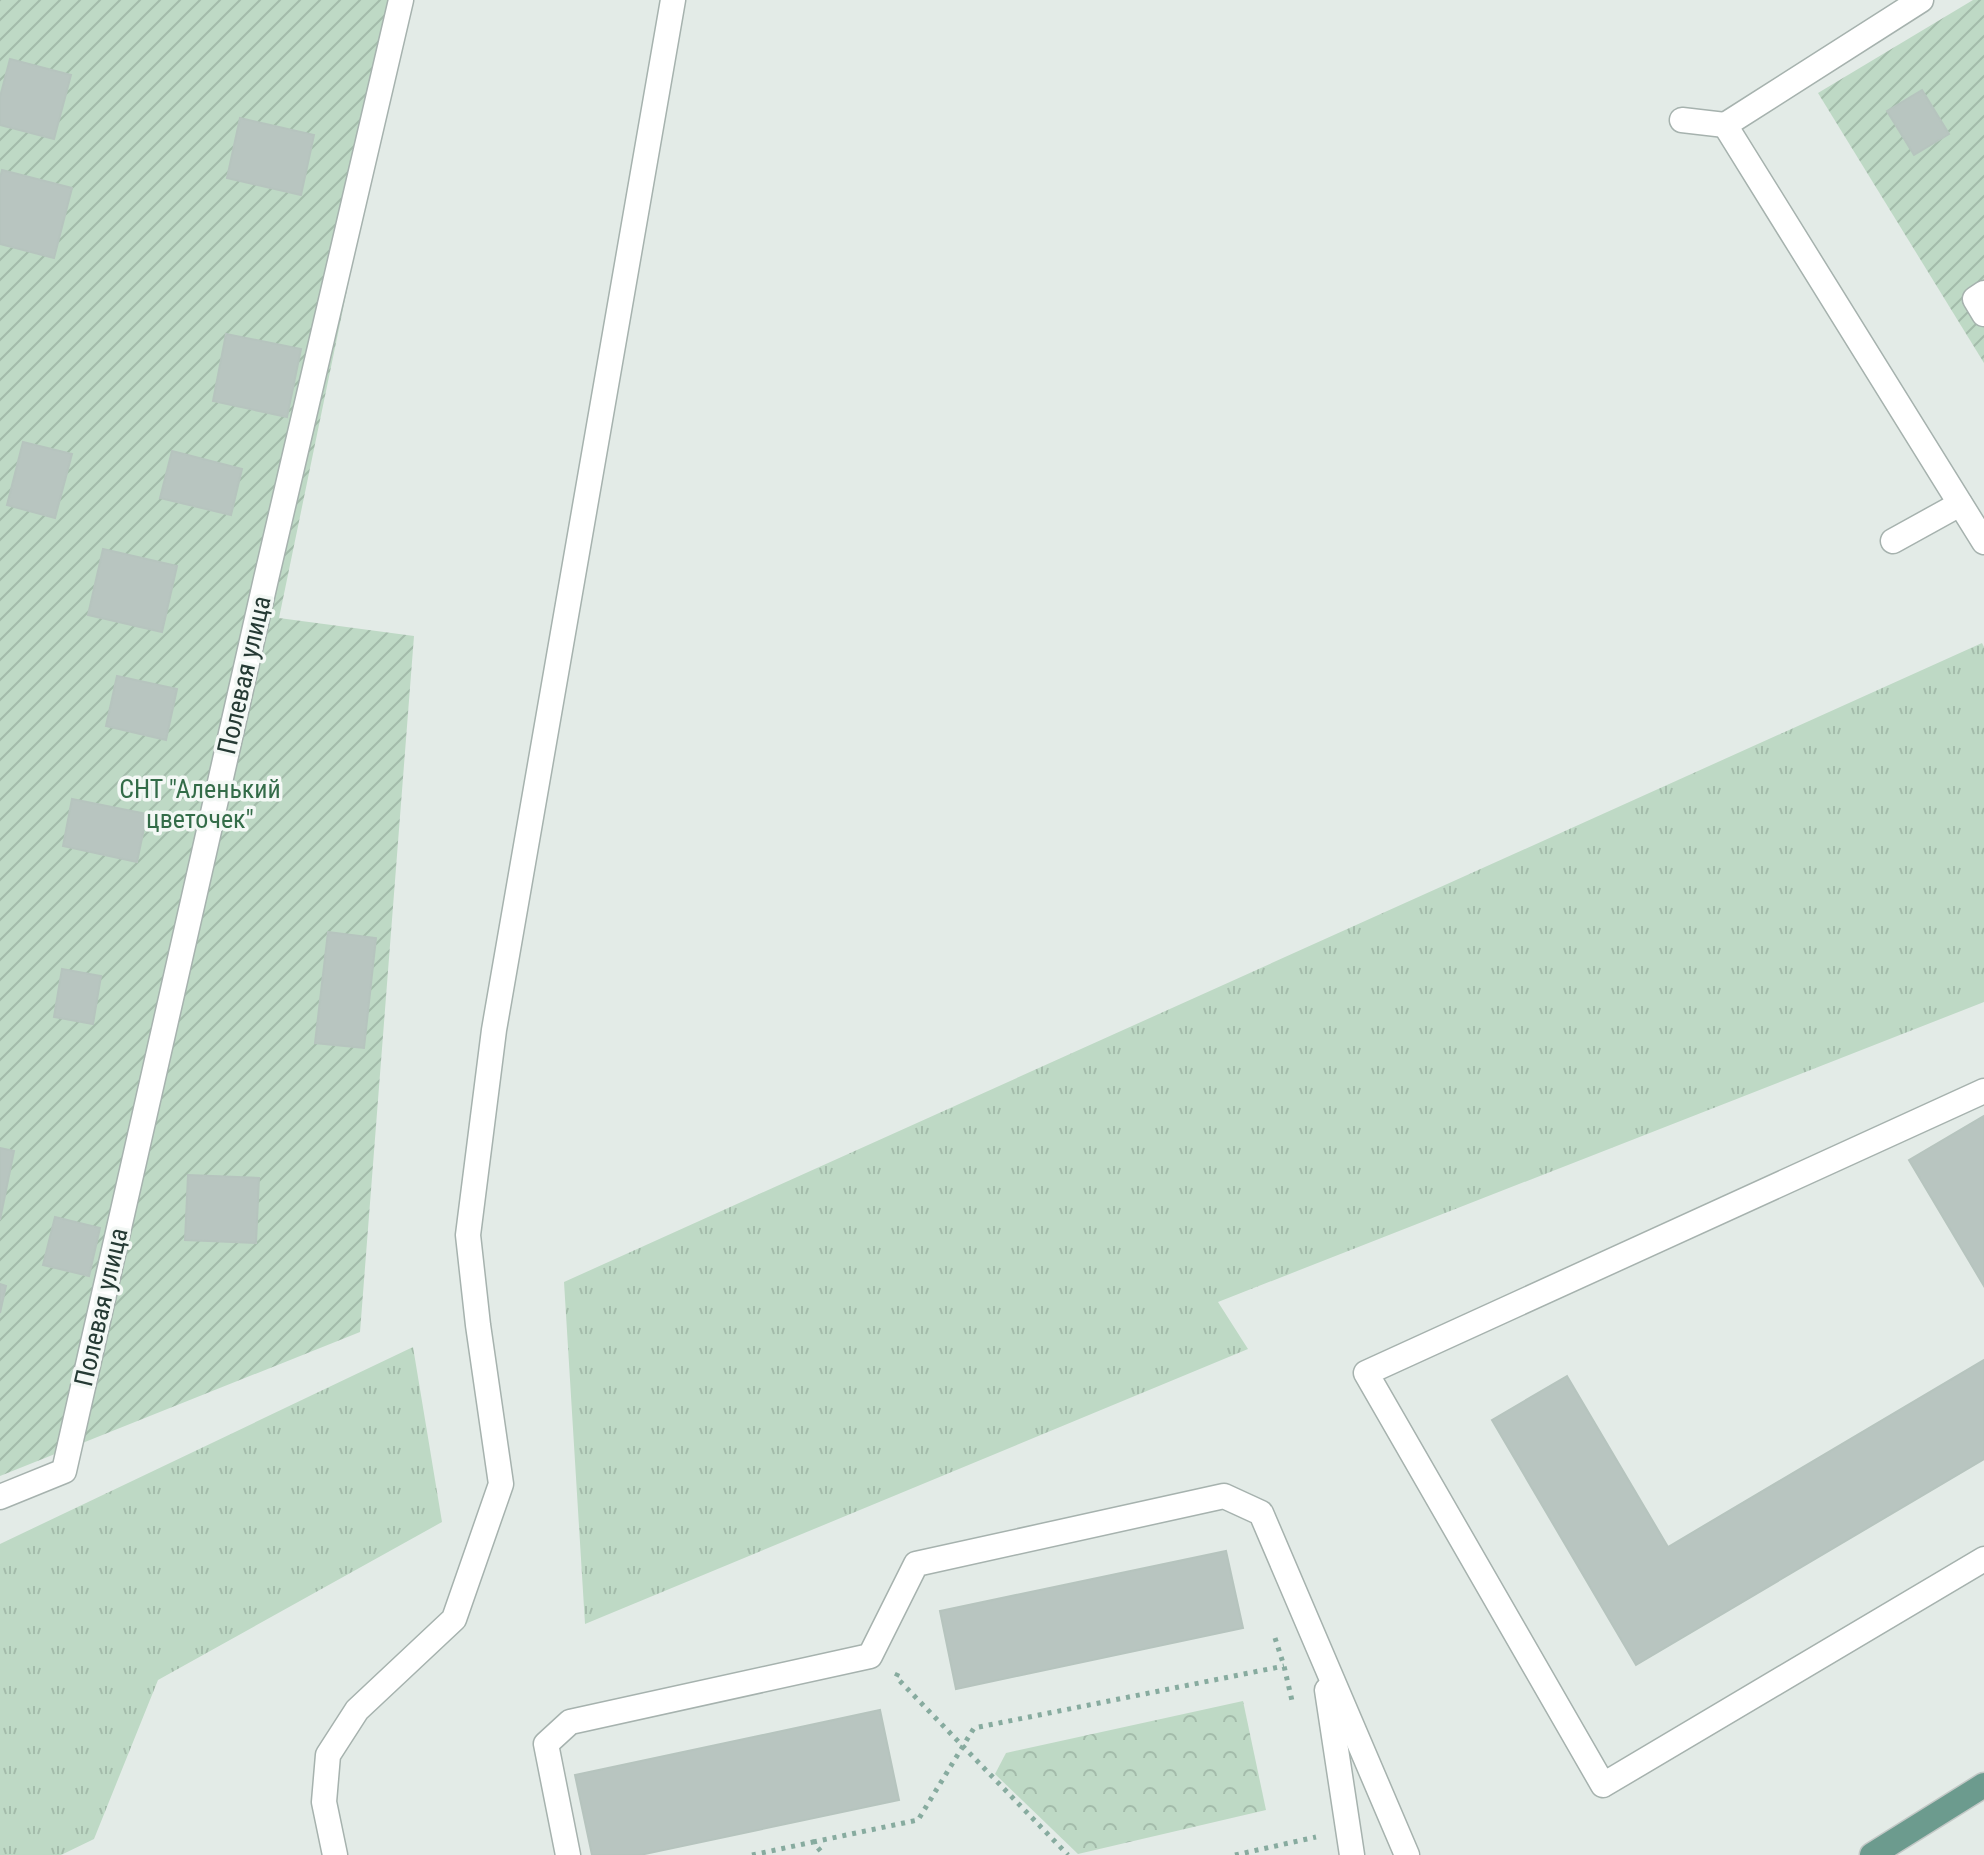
<svg xmlns="http://www.w3.org/2000/svg" width="1984" height="1855" viewBox="0 0 1984 1855" font-family="'Roboto Condensed',sans-serif">
  <style>
    .grass { fill: url(#grass-tufts) }
    .forest { fill: url(#forest-crowns) }
    .garden { fill: url(#garden-furrows) }
    .building { fill: #b8c5c0; stroke: #b6c4be; stroke-width: 2 }
    .lines { fill: none; stroke-linecap: round; stroke-linejoin: round }
    .minor-casing { stroke: #a6b2ae; stroke-width: 27 }
    .major-casing { stroke: #c2c8c6; stroke-width: 27 }
    .path { stroke: #87ab9f; stroke-width: 5; stroke-dasharray: 4 6; stroke-linecap: butt }
    .minor { stroke: #fff; stroke-width: 24 }
    .major { stroke: #6c9b8e; stroke-width: 24 }
    .labels { text-anchor: middle; stroke-width: 7; stroke-linejoin: round; paint-order: stroke }
    .street-label { font-size: 26px; fill: #253a34; stroke: #f3f8f5 }
    .park-label { font-size: 26px; fill: #336c48; stroke: #f3f8f5 }
  </style>
  <defs>
    <pattern id="grass-tufts" width="24" height="20" patternUnits="userSpaceOnUse" patternTransform="scale(2)"><rect width="24" height="20" fill="#bed9c5"/><path d="M3 7l-1-3M5 7V3M7 7l1-3M15 17l-1-3M17 17v-4M19 17l1-3" fill="none" stroke="#a3bbaa"/></pattern>
    <pattern id="forest-crowns" width="20" height="18" patternUnits="userSpaceOnUse" patternTransform="scale(2)"><rect width="20" height="18" fill="#bed9c5"/><path d="M2 6a3 3 0 1 1 6 0M12 15a3 3 0 1 1 6 0" fill="none" stroke="#a3bbaa"/></pattern>
    <pattern id="garden-furrows" width="10" height="10" patternUnits="userSpaceOnUse" patternTransform="scale(2)"><rect width="10" height="10" fill="#bed9c5"/><path d="M-1 1l2-2M0 10L10 0M9 11l2-2" fill="none" stroke="#a3bbaa"/></pattern>
  </defs>
  <rect width="100%" height="100%" fill="#e3ebe7"/>
  <g class="grass">
    <path d="M1982,643L1984,647V1002L1218,1302L1248,1349L585,1624L564,1282Z"/>
    <path d="M413,1347L442,1522L158,1680L94,1839L61,1855H0V1544Z"/>
  </g>
  <path class="forest" d="M1243,1701L1266,1810L1078,1854L995,1774L1006,1753Z"/>
  <g class="garden">
    <path d="M0,0H407L279,618L414,636L360,1332L0,1476Z"/>
    <path d="M1973,0H1984V363L1818,93Z"/>
  </g>
  <g class="building">
    <path d="M10,59L71,75L54,139L0,125V97Z"/>
    <path d="M1922,90L1949,134L1914,155L1887,111Z"/>
    <path d="M240,118L314,135L301,195L227,178Z"/>
    <path d="M2,170L72,188L54,258L0,244V178Z"/>
    <path d="M226,334L301,349L287,417L213,401Z"/>
    <path d="M23,442L72,454L55,518L7,505Z"/>
    <path d="M172,451L242,469L231,515L160,498Z"/>
    <path d="M103,549L177,566L162,632L88,615Z"/>
    <path d="M117,676L177,689L166,740L106,726Z"/>
    <path d="M72,799L147,814L137,862L63,846Z"/>
    <path d="M328,932L376,938L364,1048L315,1043Z"/>
    <path d="M62,969L101,976L93,1024L54,1017Z"/>
    <path d="M1984,1116V1286L1909,1160Z"/>
    <path d="M0,1148L14,1151L0,1220Z"/>
    <path d="M188,1175L259,1178L256,1243L185,1240Z"/>
    <path d="M55,1217L100,1228L89,1276L43,1265Z"/>
    <path d="M0,1284L6,1286L0,1313Z"/>
    <path d="M1984,1360V1459L1636,1665L1492,1420L1567,1376L1668,1547Z"/>
    <path d="M1226,1551L1243,1628L956,1689L940,1611Z"/>
    <path d="M880,1710L899,1800L640,1855H592L575,1775Z"/>
  </g>
  <g class="lines">
    <g class="minor-casing">
      <g id="minor">
        <path d="M1921,0L1725,125L1984,542"/>
        <path d="M1682,120L1725,125"/>
        <path d="M1984,293L1975,299L1984,314"/>
        <path d="M1893,541L1960,504"/>
        <path d="M1984,1091L1366,1373L1603,1785L1984,1559"/>
        <path d="M0,1497L64,1471L266,579L401,0"/>
        <path d="M1327,1690L1352,1855"/>
        <path d="M335,1855L324,1802L328,1755L357,1710L454,1619L501,1484L478,1325L468,1235L494,1030L673,0"/>
        <path d="M568,1855L546,1744L570,1722L870,1656L916,1564L1224,1496L1261,1513L1407,1855"/>
      </g>
    </g>
    <g class="major-casing">
      <path id="major" d="M1872,1855L1984,1785"/>
    </g>
    <g class="path">
      <path d="M1275,1638L1284,1666L1293,1705"/>
      <path d="M898,1673L896,1677L1068,1855"/>
      <path d="M813,1842L918,1820L974,1728L1284,1666"/>
      <path d="M752,1855L813,1842L824,1855"/>
      <path d="M1235,1855L1316,1837"/>
    </g>
    <use href="#minor" class="minor"/>
    <use href="#major" class="major"/>
  </g>
  <g class="labels">
    <g class="street-label">
      <text transform="translate(244 675) rotate(-77)" y="9">Полевая улица</text>
      <text transform="translate(101 1307) rotate(-77)" y="9">Полевая улица</text>
    </g>
    <g class="park-label">
      <text x="200" y="798">СНТ "Аленький<tspan x="200" dy="30">цветочек"</tspan></text>
    </g>
  </g>
</svg>
